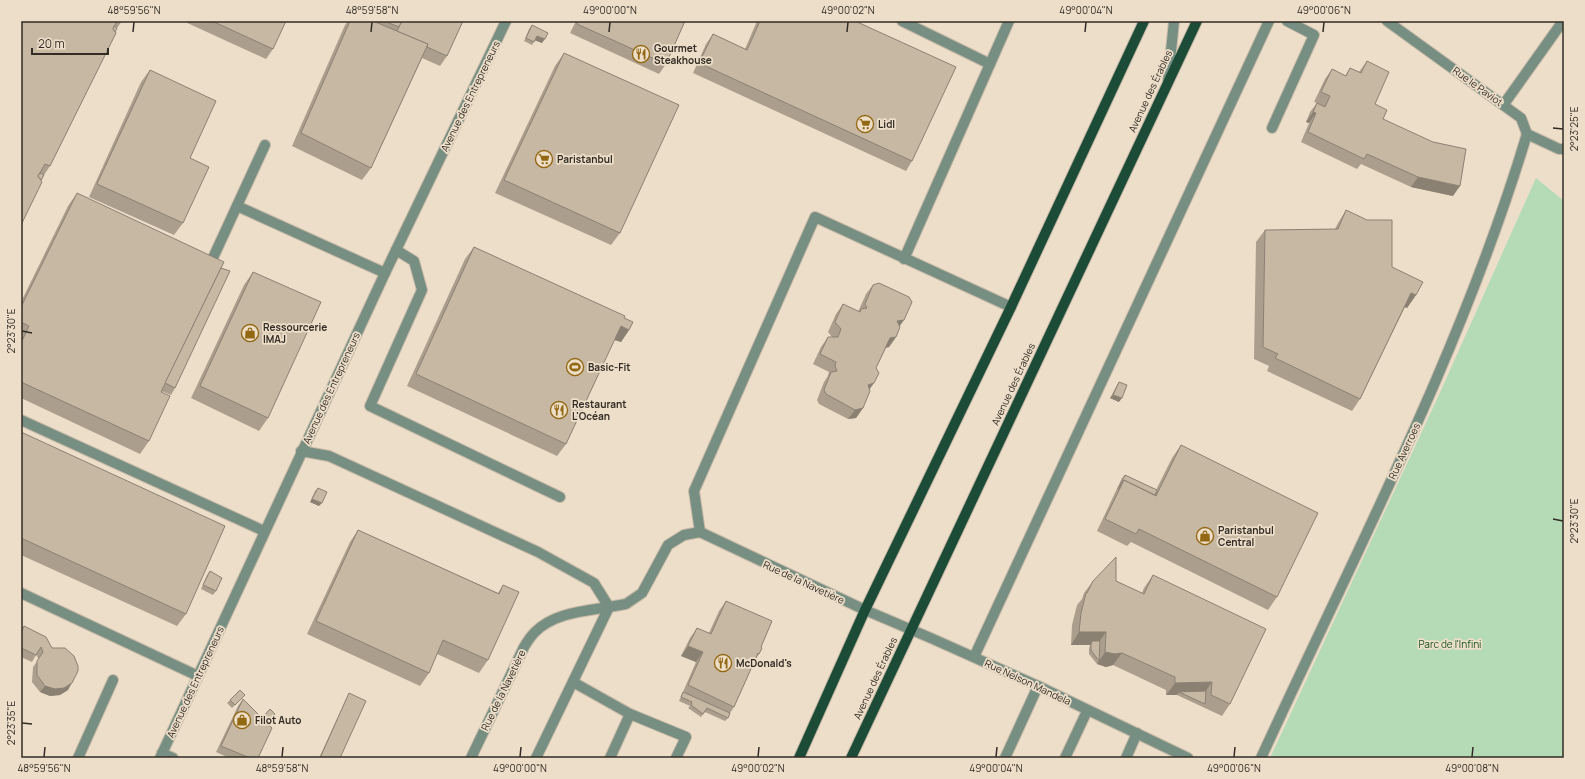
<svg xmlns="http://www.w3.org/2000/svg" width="1585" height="779" viewBox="0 0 1585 779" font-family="Manrope,sans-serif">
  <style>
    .green { fill: #b4dbb6 }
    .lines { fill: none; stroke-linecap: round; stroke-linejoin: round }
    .minor-casing { stroke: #c8baa8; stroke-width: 12 }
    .major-casing { stroke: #c8baa8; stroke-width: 12 }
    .minor { stroke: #778f82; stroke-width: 10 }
    .major { stroke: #1c4c38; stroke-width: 10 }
    .wall { fill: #ab9e8d }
    .shaded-wall { fill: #8b8173 }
    .building { fill: #c7b8a4; stroke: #8b8173 }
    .ticks { fill: none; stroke: #322c24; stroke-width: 1.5 }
    .labels { text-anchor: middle; stroke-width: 3.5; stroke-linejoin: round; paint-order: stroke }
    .poi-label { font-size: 10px; font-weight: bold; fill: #322c24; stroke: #eddec9; text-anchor: start }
    .street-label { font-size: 10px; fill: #322c24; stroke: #eddec9 }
    .park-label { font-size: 10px; fill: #13541f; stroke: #eddec9 }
    .neatline { fill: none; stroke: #322c24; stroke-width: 1.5 }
    .ticks-label { font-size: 10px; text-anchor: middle; fill: #322c24 }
  </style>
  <rect width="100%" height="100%" fill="#eddec9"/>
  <path class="green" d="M1536,178L1564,201V758H1270L1438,397Z"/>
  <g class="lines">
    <g class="minor-casing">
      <g id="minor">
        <path d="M902,21L990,64"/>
        <path d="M1387,21L1521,118L1527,134L1559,149H1564"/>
        <path d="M1168,81L1174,21"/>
        <path d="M1504,104L1563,21"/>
        <path d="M1272,128L1314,35L1287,21"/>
        <path d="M237,206L385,273"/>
        <path d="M396,250L414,261L422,290L370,406L560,497"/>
        <path d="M904,259L1009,21"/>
        <path d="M212,260L265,145"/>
        <path d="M21,420L264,531"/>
        <path d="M301,451L329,456L538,552L594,583L609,607L626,604L642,593L668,545L684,535L700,532L694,491L815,217L1011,307"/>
        <path d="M700,532L865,610L933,639L1038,686L1188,758"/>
        <path d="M21,593L198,676"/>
        <path d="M974,657L1269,21"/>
        <path d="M573,682L630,714L686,737L676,758"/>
        <path d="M162,753L173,758"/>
        <path d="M78,758L113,680"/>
        <path d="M160,758L385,273L506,21"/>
        <path d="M471,758L524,647C527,642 531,636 535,632C554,613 584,611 609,607"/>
        <path d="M536,758L609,607"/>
        <path d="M610,758L630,714"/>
        <path d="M1005,758L1038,686"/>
        <path d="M1065,758L1087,711"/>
        <path d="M1126,758L1137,733"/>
        <path d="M1261,758C1355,553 1462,351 1527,134"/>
      </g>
    </g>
    <g class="major-casing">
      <g id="major">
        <path d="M799,758L865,610L1011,307L1144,21"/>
        <path d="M851,758L1197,21"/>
      </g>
    </g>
    <use href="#minor" class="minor"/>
    <use href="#major" class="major"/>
  </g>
  <g class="wall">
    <path d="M21,21H122L117,28L50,166L44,175L21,225Z"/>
    <path d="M183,21H286L273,49L266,59Z"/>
    <path d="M348,21H463L447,56L440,66L422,58L371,168L362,180L292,146L345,25Z"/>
    <path d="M576,21H685L666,64L659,74L570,33Z"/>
    <path d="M757,21H855L912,161L906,171L693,73L706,44L713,34L745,49Z"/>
    <path d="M532,25L542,43L535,40L532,45L524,41L529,29Z"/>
    <path d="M564,53L620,233L611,245L495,193L555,66Z"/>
    <path d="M1367,61L1375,104L1383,119L1453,196L1411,187L1361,164L1357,169L1301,142L1309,123L1306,122L1310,112L1317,103L1314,102L1325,79L1332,69L1345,76L1350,68L1359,72Z"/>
    <path d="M150,70L190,158L183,223L174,235L89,197L141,82Z"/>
    <path d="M77,193L221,268L175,388L171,395L161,391L149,441L140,454L21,398V302L68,206Z"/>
    <path d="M1346,210L1392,267L1416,295L1407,308L1405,307L1360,399L1352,411L1267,371L1269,366L1254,359L1256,242L1265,230L1335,229L1338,223Z"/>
    <path d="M474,247L624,318L629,330L621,342L614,340L566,444L557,456L407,386L465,259Z"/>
    <path d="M253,272L268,418L259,431L191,398L244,285Z"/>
    <path d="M873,285L904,320L899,326L896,337L889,347L886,348L876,368L870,389L863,408L856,418L848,419L819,404L817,400L824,382L828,376V375L829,372L813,364L821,347L828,337H832L828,332L836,314L843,304L858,312L866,294Z"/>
    <path d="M1119,382V402L1110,398L1117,385Z"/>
    <path d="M21,432L186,614L177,626L21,555Z"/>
    <path d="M1181,445L1277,597L1268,610L1131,542L1127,546L1097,531L1122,478L1125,475L1156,490L1172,458Z"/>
    <path d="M318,488L319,506L310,502L315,491Z"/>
    <path d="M358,530L498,593L503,585L488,660L479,673L437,654L429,673L420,686L307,634L350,542Z"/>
    <path d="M210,571L216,591L213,595L201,589L207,575Z"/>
    <path d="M1153,575L1230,704L1222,716L1177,695H1166V690L1113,665L1106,667L1097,664L1089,654V649L1090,645H1071L1072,625L1077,605L1082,599L1084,593L1093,581H1116L1142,593L1144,588Z"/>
    <path d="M726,601L761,647L759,654L755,660L734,707L730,713L728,718L725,721L705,712L701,717L688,708L690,706L679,701L696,662L681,656L690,638L697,628L709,633L719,611Z"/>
    <path d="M24,626L46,637L68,690L60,695L50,696L40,692L32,682L33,667L39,659L36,655L32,662L21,657V631Z"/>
    <path d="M349,693L340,758H319L347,697Z"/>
    <path d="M245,695L232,708L227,703L230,700Z"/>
    <path d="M243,699L262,718L275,714L267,723L258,758H229L216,752L238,706Z"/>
  </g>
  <g class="shaded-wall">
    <path d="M537,36L545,39L542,43L534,40Z"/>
    <path d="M1313,112L1316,113L1309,123L1306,122Z"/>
    <path d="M1418,177L1460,186L1453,196L1411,187Z"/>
    <path d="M1411,293L1416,295L1407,308L1402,306Z"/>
    <path d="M904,320L897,330V321Z"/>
    <path d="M621,326L629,330L621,342L612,339Z"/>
    <path d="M896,337L889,347L883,348L890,338Z"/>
    <path d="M874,383L867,393L868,385Z"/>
    <path d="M1113,395L1122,398L1119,402L1110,398Z"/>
    <path d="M863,408L856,418L848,419L855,410Z"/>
    <path d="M312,499L322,503L319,506L310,502Z"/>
    <path d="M1079,632H1106L1097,645L1092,641L1090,645H1071Z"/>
    <path d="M688,646L703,652L696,662L681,656Z"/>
    <path d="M1105,652L1122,653L1113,665L1106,667L1097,664Z"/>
    <path d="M1212,682L1203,695L1179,692L1177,695H1166L1175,683Z"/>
    <path d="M72,683L68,690L60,695L50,696L40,692L45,686Z"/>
  </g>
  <g class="building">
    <path d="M21,21H117L113,29L116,33L50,166L45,164L38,176L42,182L21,225Z"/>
    <path d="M212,21H286L273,49Z"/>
    <path d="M350,21H373L428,44L371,168L301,133Z"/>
    <path d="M384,21H402L399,27Z"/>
    <path d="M402,21H463L447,56L427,47L428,44L397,31Z"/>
    <path d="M578,21H685L666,64L577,24Z"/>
    <path d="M760,21H855L956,67L912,161L699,63L713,34L747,50Z"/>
    <path d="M532,25L548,33L545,39L537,36L534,42L526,38Z"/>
    <path d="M114,26L117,28L115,32L113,29Z"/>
    <path d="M564,53L679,105L620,233L504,180Z"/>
    <path d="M1367,61L1389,72L1375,104L1387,110L1383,119L1433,142L1466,149L1460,186L1418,177L1367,154L1364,159L1308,132L1316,113L1313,112L1317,103L1325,107L1330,96L1321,92L1332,69L1346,76L1350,68L1361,73Z"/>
    <path d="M150,70L216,101L190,158L209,167L183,223L97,184Z"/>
    <path d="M40,173L44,175L41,180L38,176Z"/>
    <path d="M77,193L224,262L161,392L170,396L149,441L21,382V343L29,326L21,322V307Z"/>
    <path d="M1346,210L1367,220H1392V267L1423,282L1416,295L1411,293L1360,399L1275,358L1278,354L1263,347L1265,230L1338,229Z"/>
    <path d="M474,247L625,316L624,318L633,322L629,330L621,326L566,444L416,374Z"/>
    <path d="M221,268L230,271L175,388L165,383Z"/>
    <path d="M253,272L321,302L268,418L200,386Z"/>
    <path d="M879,283L909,297L912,302L904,320L897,321L900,327L896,337L890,338L876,368L879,373L874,383L868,385L870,391L863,408L855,410L826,394L824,390L831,372L837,371L835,366L836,362L820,354L828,337H838L841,329L835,322L843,304L860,312L861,309L867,308L865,304L873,285Z"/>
    <path d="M1119,382L1127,385L1122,398L1113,395Z"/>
    <path d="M21,432L225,526L186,614L21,538Z"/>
    <path d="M1181,445L1318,513L1277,597L1139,529L1136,534L1105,519L1124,480L1156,496Z"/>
    <path d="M1125,475L1157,490L1155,495L1124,480L1118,489Z"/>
    <path d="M318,488L327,492L322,503L312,499Z"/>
    <path d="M358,530L499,594L503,585L519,592L488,660L443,640L429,673L316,621Z"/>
    <path d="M1116,557V581L1144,594L1153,575L1266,629L1230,704L1211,695L1212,682L1175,683V677L1122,653L1115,654L1105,652L1106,632H1079L1081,613L1086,593H1087L1093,581Z"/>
    <path d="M210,571L222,578L216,591L203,585Z"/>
    <path d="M726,601L772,621L761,647L762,648L759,654L758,653L734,707L688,685L703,652L688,646L697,628L711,634Z"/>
    <path d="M24,626L46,637L52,648H65L74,656L78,666V671L72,683L64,688L55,689L45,686L37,675V661L43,652L41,647L36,655L21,648V633Z"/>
    <path d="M1092,641H1100L1099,661L1091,650V645Z"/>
    <path d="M240,690L245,695L235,705L230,700Z"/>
    <path d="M1206,691L1205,704L1179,692Z"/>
    <path d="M683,692L730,713L728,718L707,708L703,714L691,705L692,702L681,697Z"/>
    <path d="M349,693L366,701L340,758H320Z"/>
    <path d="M243,699L272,728L258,758H250L221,746Z"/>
    <path d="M270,709L275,714L267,723L262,718Z"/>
  </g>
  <path class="ticks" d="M133,32L134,22M371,32L372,22M609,32L610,22M847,32L848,22M1085,32L1086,22M1323,32L1324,22M1553,128L1563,129M22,331L32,333M1553,519L1563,521M22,723L32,724M44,757L45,747M282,757L283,747M520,757L521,747M758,757L759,747M996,757L997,747M1234,757L1235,747M1472,757L1473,747"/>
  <defs>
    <g id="restaurant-ring" transform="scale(0.9)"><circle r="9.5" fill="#eddec9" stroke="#936813" stroke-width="1.5"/><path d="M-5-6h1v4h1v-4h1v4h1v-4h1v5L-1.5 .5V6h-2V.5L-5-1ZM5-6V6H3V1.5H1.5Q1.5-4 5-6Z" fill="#936813"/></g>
    <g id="supermarket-ring" transform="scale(0.9)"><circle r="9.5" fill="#eddec9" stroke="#936813" stroke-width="1.5"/><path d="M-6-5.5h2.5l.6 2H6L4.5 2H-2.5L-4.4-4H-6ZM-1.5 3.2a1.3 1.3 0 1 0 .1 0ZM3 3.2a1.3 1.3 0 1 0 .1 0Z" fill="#936813"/></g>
    <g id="shop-ring" transform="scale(0.9)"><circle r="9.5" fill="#eddec9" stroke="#936813" stroke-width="1.5"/><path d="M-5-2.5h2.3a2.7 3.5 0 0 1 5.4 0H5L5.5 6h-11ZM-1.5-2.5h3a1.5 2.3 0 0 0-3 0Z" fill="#936813"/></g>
    <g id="stadium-ring" transform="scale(0.9)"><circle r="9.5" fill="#eddec9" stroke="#936813" stroke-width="1.5"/><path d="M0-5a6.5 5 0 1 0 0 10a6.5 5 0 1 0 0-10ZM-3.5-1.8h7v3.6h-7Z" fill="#936813"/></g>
  </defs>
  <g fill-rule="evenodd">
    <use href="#restaurant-ring" x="641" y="54"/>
    <use href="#supermarket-ring" x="865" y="124"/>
    <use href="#supermarket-ring" x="544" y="159"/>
    <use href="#shop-ring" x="250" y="333"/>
    <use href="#stadium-ring" x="575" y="367"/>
    <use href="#restaurant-ring" x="559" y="410"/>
    <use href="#shop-ring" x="1205" y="536"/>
    <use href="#restaurant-ring" x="723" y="663"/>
    <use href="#shop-ring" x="242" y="720"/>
  </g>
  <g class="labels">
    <g class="poi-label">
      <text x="654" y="52">Gourmet<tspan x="654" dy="12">Steakhouse</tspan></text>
      <text x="878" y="128">Lidl</text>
      <text x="557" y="163">Paristanbul</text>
      <text x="263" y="331">Ressourcerie<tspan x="263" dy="12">IMAJ</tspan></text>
      <text x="588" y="371">Basic-Fit</text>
      <text x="572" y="408">Restaurant<tspan x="572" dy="12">L'Océan</tspan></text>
      <text x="1218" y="534">Paristanbul<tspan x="1218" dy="12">Central</tspan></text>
      <text x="736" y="667">McDonald's</text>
      <text x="255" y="724">Filot Auto</text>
    </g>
    <g class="street-label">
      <text transform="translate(1478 86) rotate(36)" y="4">Rue le Paviot</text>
      <text transform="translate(1150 91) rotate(-65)" y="4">Avenue des Érables</text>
      <text transform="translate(470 96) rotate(-64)" y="4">Avenue des Entrepreneurs</text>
      <text transform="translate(1013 384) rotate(-65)" y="4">Avenue des Érables</text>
      <text transform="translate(331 388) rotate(-65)" y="4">Avenue des Entrepreneurs</text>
      <text transform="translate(1404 451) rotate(-65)" y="4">Rue Averroes</text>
      <text transform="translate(804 582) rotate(25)" y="4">Rue de la Navetière</text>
      <text transform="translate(875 678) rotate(-65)" y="4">Avenue des Érables</text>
      <text transform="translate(195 682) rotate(-65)" y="4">Avenue des Entrepreneurs</text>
      <text transform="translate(1028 682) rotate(25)" y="4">Rue Nelson Mandela</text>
      <text transform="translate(503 690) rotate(-64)" y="4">Rue de la Navetière</text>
    </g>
    <g class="park-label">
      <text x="1450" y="648">Parc de l'Infini</text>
    </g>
  </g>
  <rect width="1585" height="779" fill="none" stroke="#eddec9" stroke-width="44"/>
  <path d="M32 48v6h76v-6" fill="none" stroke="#322c24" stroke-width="2"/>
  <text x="38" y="48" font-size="12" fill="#322c24" stroke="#eddec9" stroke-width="3" paint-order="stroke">20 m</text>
  <rect x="22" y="22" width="1541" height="735" class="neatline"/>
  <g class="ticks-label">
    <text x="134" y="14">48°59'56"N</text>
    <text x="372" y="14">48°59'58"N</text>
    <text x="610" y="14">49°00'00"N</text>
    <text x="848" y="14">49°00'02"N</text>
    <text x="1086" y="14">49°00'04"N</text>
    <text x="1324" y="14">49°00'06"N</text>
    <text transform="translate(1574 129) rotate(-90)" y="4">2°23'25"E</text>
    <text transform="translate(11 331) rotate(-90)" y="4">2°23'30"E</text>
    <text transform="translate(1574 521) rotate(-90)" y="4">2°23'30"E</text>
    <text transform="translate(11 723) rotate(-90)" y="4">2°23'35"E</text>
    <text x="44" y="772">48°59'56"N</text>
    <text x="282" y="772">48°59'58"N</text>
    <text x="520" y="772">49°00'00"N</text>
    <text x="758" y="772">49°00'02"N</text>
    <text x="996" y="772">49°00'04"N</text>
    <text x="1234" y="772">49°00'06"N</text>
    <text x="1472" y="772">49°00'08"N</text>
  </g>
</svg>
